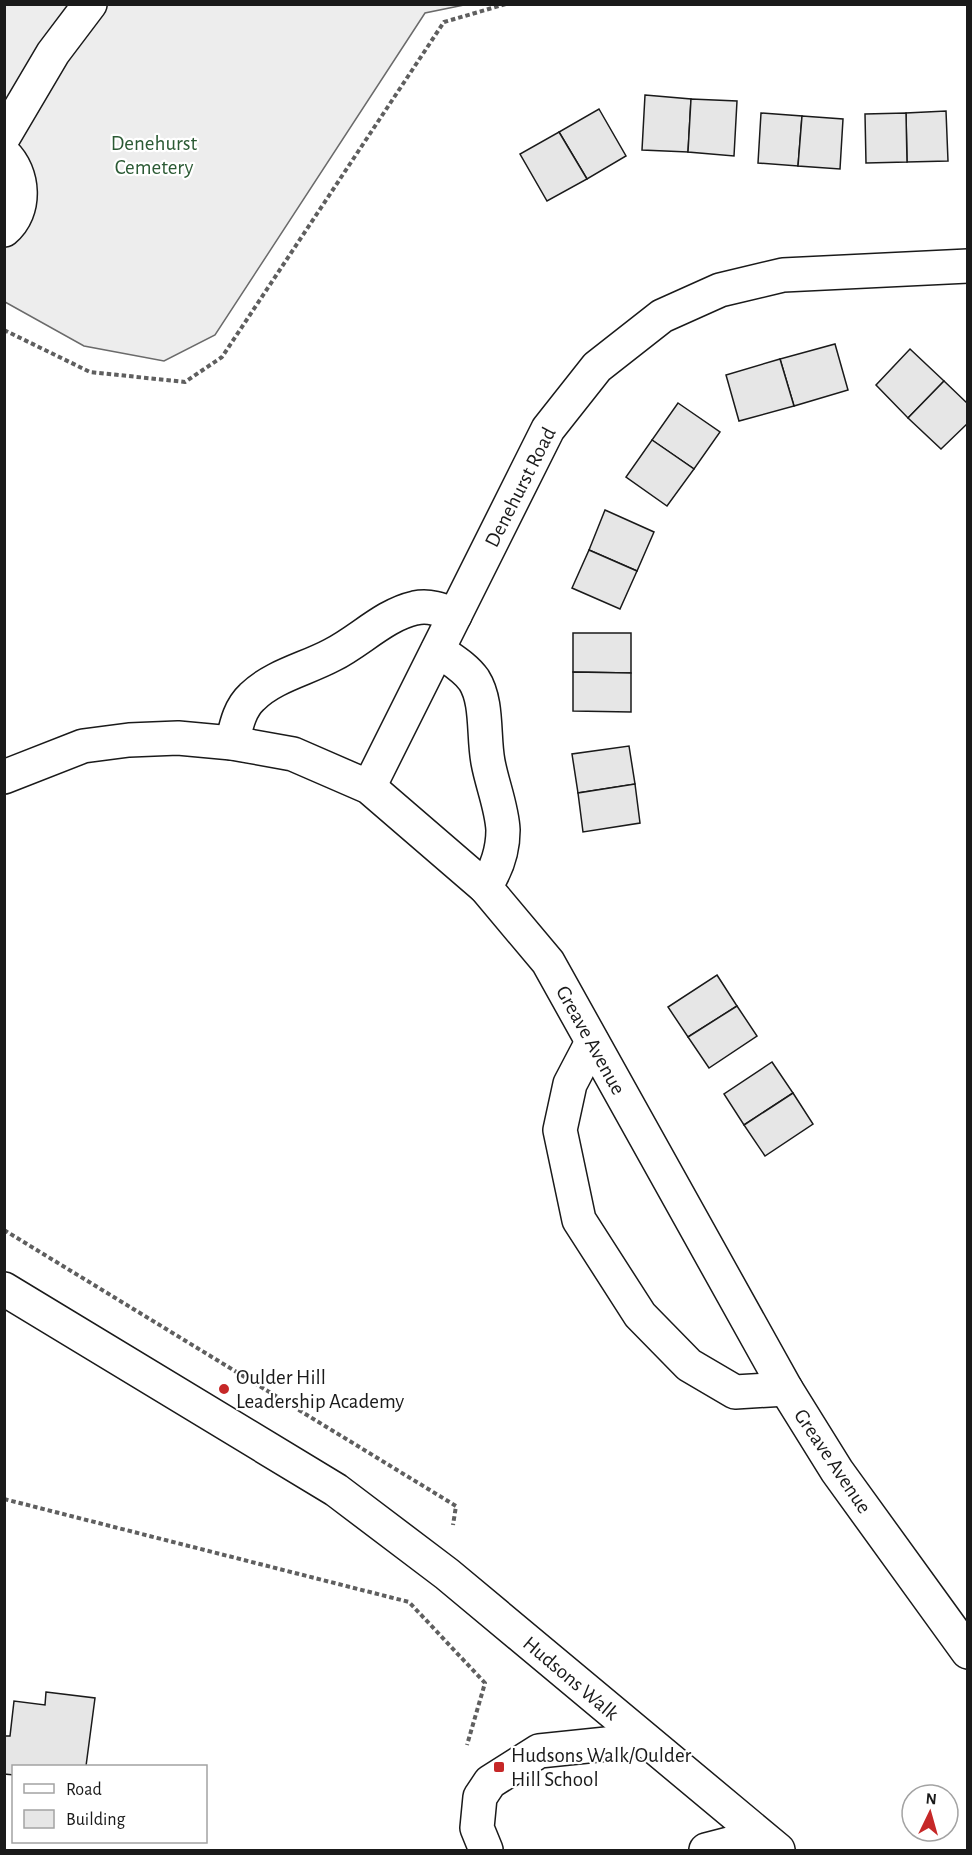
<svg xmlns="http://www.w3.org/2000/svg" width="972" height="1855" viewBox="0 0 972 1855" font-family="'Alegreya Sans',sans-serif">
  <style>
    .built { fill: #ededed; stroke: #6a6a6a; stroke-width: 1.5 }
    .building { fill: #e6e6e6; stroke: #1a1a1a; stroke-width: 1.5 }
    .lines { fill: none; stroke-linecap: round; stroke-linejoin: round }
    .minor-casing { stroke: #1a1a1a; stroke-width: 36 }
    .path { stroke: #5f5f5f; stroke-width: 4; stroke-dasharray: 4.5 3; stroke-linecap: butt }
    .minor { stroke: #fff; stroke-width: 33 }
    .poi-dot { fill: #c62828; stroke: #fff; stroke-width: 2 }
    .labels { text-anchor: middle; stroke-width: 4.5; stroke-linejoin: round; paint-order: stroke }
    .park-label { font-size: 21px; fill: #2b5a34; stroke: #fff }
    .street-label { font-size: 21px; fill: #1a1a1a; stroke: #fff }
    .poi-label { font-size: 21px; fill: #1a1a1a; stroke: #fff; text-anchor: start }
  </style>
  <rect width="100%" height="100%" fill="#fff"/>
  <path class="built" d="M5,5H464L425,13L215,335L164,361L84,346L5,302Z"/>
  <g class="building">
    <path d="M645,95L691,99L688,152L642,150Z"/>
    <path d="M691,99L737,101L734,156L688,152Z"/>
    <path d="M599,109L626,156L587,179L559,132Z"/>
    <path d="M946,111L948,161L907,162L906,113Z"/>
    <path d="M761,113L802,116L798,166L758,163Z"/>
    <path d="M906,113L907,162L866,163L865,114Z"/>
    <path d="M802,116L843,119L840,169L798,166Z"/>
    <path d="M559,132L587,179L547,201L520,154Z"/>
    <path d="M835,344L848,390L794,406L780,359Z"/>
    <path d="M910,349L944,381L908,418L876,385Z"/>
    <path d="M780,359L794,406L739,421L726,375Z"/>
    <path d="M944,381L968,404V423L941,449L908,418Z"/>
    <path d="M678,403L720,432L694,469L652,440Z"/>
    <path d="M652,440L694,469L667,506L626,477Z"/>
    <path d="M605,510L654,532L637,571L589,550Z"/>
    <path d="M589,550L637,571L620,609L572,588Z"/>
    <path d="M573,633H631V673L573,672Z"/>
    <path d="M573,672L631,673V712L573,711Z"/>
    <path d="M629,746L635,784L578,793L572,754Z"/>
    <path d="M635,784L640,823L583,832L578,793Z"/>
    <path d="M717,975L737,1006L688,1037L668,1007Z"/>
    <path d="M737,1006L757,1036L709,1068L688,1037Z"/>
    <path d="M772,1062L793,1093L744,1125L724,1094Z"/>
    <path d="M793,1093L813,1124L765,1156L744,1125Z"/>
    <path d="M46,1692L95,1698L86,1766H14V1775L4,1774V1736H10L14,1701L45,1705Z"/>
  </g>
  <g class="lines">
    <g class="minor-casing">
      <g id="minor">
        <path d="M4,136L53,53L90,4"/>
        <path d="M4,154C24,173 27,211 4,230"/>
        <path d="M438,650C450,659 465,667 474,680C488,702 483,736 488,762C492,784 502,808 503,830C503,852 497,869 485,887"/>
        <path d="M232,743C236,727 239,709 252,697C273,676 306,669 332,655C360,641 384,615 415,608C430,605 442,610 455,615"/>
        <path d="M4,777L83,746L129,740L178,738L232,743L293,754L369,787L485,887L548,962L786,1389L837,1471L968,1652"/>
        <path d="M369,787L548,429L597,367L662,316L720,290L783,275L968,266"/>
        <path d="M592,1042L570,1084L560,1130L579,1220L640,1315L689,1365L735,1392L786,1389"/>
        <path d="M4,1289L336,1490L447,1574L778,1850"/>
        <path d="M486,1850L477,1828L480,1797L490,1782L539,1751L645,1740"/>
        <path d="M706,1850L760,1836"/>
      </g>
    </g>
    <g class="path">
      <path d="M4,330L90,372L185,382L222,357L444,22L506,4"/>
      <path d="M4,1230L456,1506L453,1525"/>
      <path d="M4,1499L409,1602L485,1683L467,1745"/>
    </g>
    <use href="#minor" class="minor"/>
  </g>
  <g class="poi-dot">
    <circle cx="224" cy="1389" r="6"/>
    <rect x="493" y="1761" width="12" height="12" rx="3"/>
  </g>
  <g class="labels">
    <g class="park-label">
      <text x="154" y="150">Denehurst<tspan x="154" dy="24">Cemetery</tspan></text>
    </g>
    <g class="street-label">
      <text transform="translate(520 487) rotate(-63)" y="7">Denehurst Road</text>
      <text transform="translate(591 1040) rotate(61)" y="7">Greave Avenue</text>
      <text transform="translate(833 1461) rotate(56)" y="7">Greave Avenue</text>
      <text transform="translate(571 1678) rotate(40)" y="7">Hudsons Walk</text>
    </g>
    <g class="poi-label">
      <text x="236" y="1384">Oulder Hill<tspan x="236" dy="24">Leadership Academy</tspan></text>
      <text x="511" y="1762">Hudsons Walk/Oulder<tspan x="511" dy="24">Hill School</tspan></text>
    </g>
  </g>
  <rect width="972" height="1855" fill="none" stroke="#1a1a1a" stroke-width="12"/>
  <rect x="12" y="1765" width="195" height="78" fill="#ffffff" stroke="#a3a3a3" stroke-width="1.5"/>
  <rect x="24" y="1784" width="30" height="9" fill="#ffffff" stroke="#a3a3a3" stroke-width="1.5"/>
  <text x="66" y="1795" font-size="18" fill="#1a1a1a">Road</text>
  <rect x="24" y="1810" width="30" height="18" fill="#e6e6e6" stroke="#a3a3a3" stroke-width="1.5"/>
  <text x="66" y="1825" font-size="18" fill="#1a1a1a">Building</text>
  <g transform="translate(930 1813) rotate(5)"><circle r="28" fill="#ffffff" stroke="#a3a3a3" stroke-width="1.5"/>
  <path d="M0-4.5L10 22L0 15L-10 22Z" fill="#c62828"/>
  <text y="-9" font-size="16" font-weight="bold" text-anchor="middle" fill="#1a1a1a">N</text>
  </g>
</svg>
